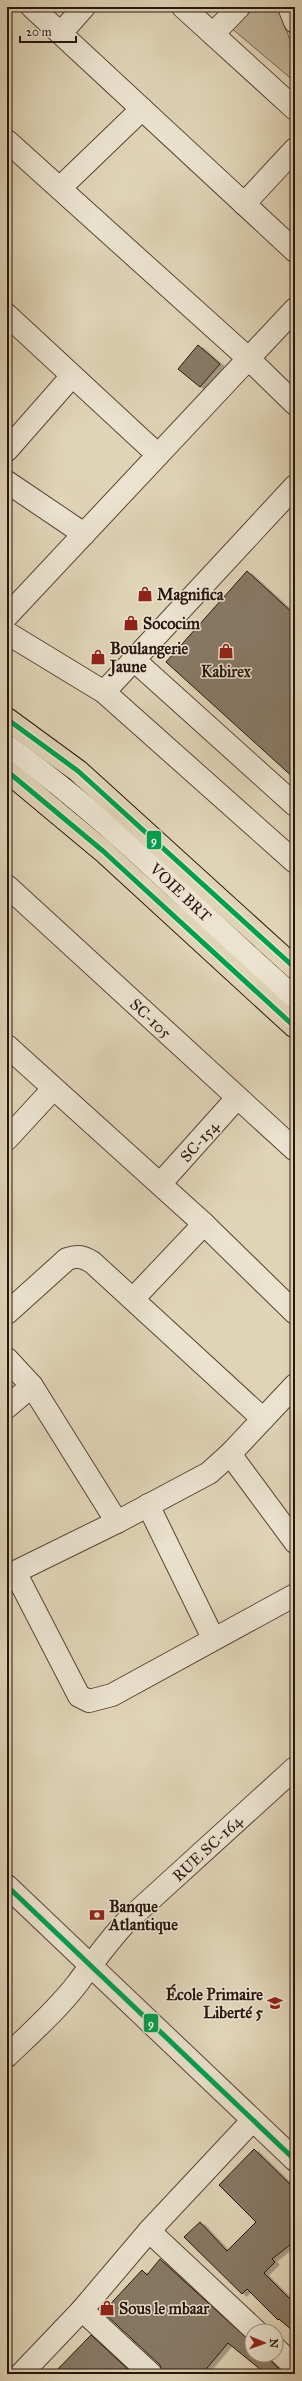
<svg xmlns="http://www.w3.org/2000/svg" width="302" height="2381" viewBox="0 0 302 2381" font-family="'IM FELL Great Primer',serif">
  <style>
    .green { fill: #c1b49a; stroke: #756554 }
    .building { fill: #887966; stroke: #29160e; filter: url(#shadow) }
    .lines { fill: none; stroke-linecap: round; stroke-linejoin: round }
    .minor-casing { stroke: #574638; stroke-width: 24 }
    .major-casing { stroke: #29160e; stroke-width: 24 }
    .minor { stroke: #ebe3d0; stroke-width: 22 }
    .major { stroke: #e0d4b7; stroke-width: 22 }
    .bus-1-casing { stroke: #ebe3d0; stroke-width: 8 }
    .bus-1 { stroke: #029f4e; stroke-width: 5 }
    .labels { text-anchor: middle; stroke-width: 3; stroke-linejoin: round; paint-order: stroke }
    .poi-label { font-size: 16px; font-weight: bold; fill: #29160e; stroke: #ebe3d0; text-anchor: start }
    .street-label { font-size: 16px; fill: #29160e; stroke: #ebe3d0 }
    .line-badge { stroke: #ebe3d0; stroke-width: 1.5 }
    .badge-label { font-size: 11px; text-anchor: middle; font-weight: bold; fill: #fff }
  </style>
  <defs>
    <filter id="shadow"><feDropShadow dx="4.5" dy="2.5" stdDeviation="0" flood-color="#0004"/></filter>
  </defs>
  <rect width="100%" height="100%" fill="#e0d4b7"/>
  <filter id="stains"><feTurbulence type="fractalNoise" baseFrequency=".005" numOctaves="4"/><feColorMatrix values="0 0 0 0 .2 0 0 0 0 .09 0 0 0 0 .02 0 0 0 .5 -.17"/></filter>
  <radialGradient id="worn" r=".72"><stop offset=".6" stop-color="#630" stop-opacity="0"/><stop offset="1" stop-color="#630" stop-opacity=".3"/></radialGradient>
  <path class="green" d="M237,7H278L295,54V82L223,21Z"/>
  <g class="building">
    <path d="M198,345L220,364L200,387L178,369Z"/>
    <path d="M247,571L295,615V779L166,662Z"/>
    <path d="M254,2149L295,2189V2241L272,2259L275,2262L264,2273L295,2304V2333L279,2319L278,2320L247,2289L242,2294L184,2237L200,2222L227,2251L256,2222L219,2185Z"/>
    <path d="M160,2259L252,2343V2355H265L284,2374H266L228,2343L202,2374H163L160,2365L103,2312L142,2270L147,2275Z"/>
    <path d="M91,2335L133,2374H53Z"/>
  </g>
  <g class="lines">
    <g class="minor-casing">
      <g id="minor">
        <path d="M32,7L295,251"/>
        <path d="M183,7L295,109"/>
        <path d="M289,7L295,22"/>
        <path d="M61,33L84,7"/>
        <path d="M213,34L239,7"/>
        <path d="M7,141L249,359L295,404"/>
        <path d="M61,187L142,109"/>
        <path d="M244,204L295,149"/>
        <path d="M7,315L158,455"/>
        <path d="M7,450L72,376"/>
        <path d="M7,482L84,534"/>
        <path d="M7,616L295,309"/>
        <path d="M7,633L104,692L295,862"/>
        <path d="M134,660L295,805"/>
        <path d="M104,692L295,486"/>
        <path d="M7,746C112,820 199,914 295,998"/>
        <path d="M7,886L295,1150"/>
        <path d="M7,1046L204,1224L295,1313"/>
        <path d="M7,1139L53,1089"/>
        <path d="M160,1184L237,1098"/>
        <path d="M133,1299L204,1224"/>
        <path d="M7,1313L67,1259C78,1255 83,1257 92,1262L263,1419"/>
        <path d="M7,1359L32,1386L117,1522"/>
        <path d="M7,1407L32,1386"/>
        <path d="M230,1454L295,1542"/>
        <path d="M148,1505L213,1638"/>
        <path d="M15,1572L79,1696L89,1701L112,1695L295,1595"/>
        <path d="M7,1576L117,1522L209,1473L230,1454L295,1385"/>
        <path d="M7,1886L295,2160"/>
        <path d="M7,2056C31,2033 57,2010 77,1984C94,1961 109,1940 128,1920L295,1768"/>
        <path d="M149,2231L256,2331"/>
        <path d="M82,2310L151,2374"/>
        <path d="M276,2349L295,2367"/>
        <path d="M21,2374L82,2310L149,2231L252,2121"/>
      </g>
    </g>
    <g class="major-casing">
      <g id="major">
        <path d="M7,719L78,771L295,968"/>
        <path d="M7,771L103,851L295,1027"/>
      </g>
    </g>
    <use href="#minor" class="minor"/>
    <use href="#major" class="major"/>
    <g class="bus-1-casing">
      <g id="bus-1">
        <path d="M7,719L78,771L295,968"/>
        <path d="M7,771L103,851L295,1027"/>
        <path d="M7,1886L295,2160"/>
      </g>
    </g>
    <use href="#bus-1" class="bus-1"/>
  </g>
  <defs>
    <g id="shop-bare" transform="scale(1.2)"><path d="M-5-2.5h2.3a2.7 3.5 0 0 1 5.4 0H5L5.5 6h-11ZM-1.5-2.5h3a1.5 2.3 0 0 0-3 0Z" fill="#8f2418" stroke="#ebe3d0" stroke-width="2.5" paint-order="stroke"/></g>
    <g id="bank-bare" transform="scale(1.2)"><path d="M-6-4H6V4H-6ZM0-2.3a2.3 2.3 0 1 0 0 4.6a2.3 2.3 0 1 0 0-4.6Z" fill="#8f2418" stroke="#ebe3d0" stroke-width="2.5" paint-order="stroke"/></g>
    <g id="school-bare" transform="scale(1.2)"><path d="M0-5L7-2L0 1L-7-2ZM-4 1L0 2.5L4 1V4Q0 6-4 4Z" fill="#8f2418" stroke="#ebe3d0" stroke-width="2.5" paint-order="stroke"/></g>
  </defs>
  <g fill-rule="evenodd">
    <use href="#shop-bare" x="145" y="594"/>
    <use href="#shop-bare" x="131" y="623"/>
    <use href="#shop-bare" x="226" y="651"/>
    <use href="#shop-bare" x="98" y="657"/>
    <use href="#bank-bare" x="97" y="1915"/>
    <use href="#school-bare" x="275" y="2003"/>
    <use href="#shop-bare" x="107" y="2308"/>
  </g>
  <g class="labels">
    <g class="poi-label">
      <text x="157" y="600">Magnifica</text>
      <text x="143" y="629">Sococim</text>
      <text x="110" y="654">Boulangerie<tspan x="110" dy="18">Jaune</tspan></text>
      <text x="226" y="677" text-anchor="middle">Kabirex</text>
      <text x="109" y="1912">Banque<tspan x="109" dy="18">Atlantique</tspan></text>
      <text x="263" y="2000" text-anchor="end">École Primaire<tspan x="263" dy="18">Liberté 5</tspan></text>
      <text x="119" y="2314">Sous le mbaar</text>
    </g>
    <g class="street-label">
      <text transform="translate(181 892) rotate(43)" y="6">VOIE BRT</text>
      <text transform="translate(151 1018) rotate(43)" y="6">SC-105</text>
      <text transform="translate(199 1141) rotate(-48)" y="6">SC-154</text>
      <text transform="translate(207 1848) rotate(-43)" y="6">RUE SC-164</text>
    </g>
  </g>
  <g class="line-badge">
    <rect x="146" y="830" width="16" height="20" rx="4" fill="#029f4e"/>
    <rect x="143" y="2013" width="16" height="20" rx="4" fill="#029f4e"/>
  </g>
  <g class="badge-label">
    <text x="154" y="844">9</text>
    <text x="151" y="2027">9</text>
  </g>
  <rect width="302" height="2381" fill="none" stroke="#e0d4b7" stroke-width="24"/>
  <rect x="8" y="8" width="286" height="2365" fill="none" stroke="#29160e" stroke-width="2"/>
  <rect x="12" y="12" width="278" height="2357" fill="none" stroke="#29160e"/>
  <g transform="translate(264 2343) rotate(92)"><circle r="19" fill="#ebe3d0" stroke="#9d9182"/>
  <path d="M0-3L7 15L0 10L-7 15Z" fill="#8f2418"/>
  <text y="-6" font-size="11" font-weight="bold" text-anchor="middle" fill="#29160e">N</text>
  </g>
  <path d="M20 36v6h56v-6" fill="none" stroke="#29160e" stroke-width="2"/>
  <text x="26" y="36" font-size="12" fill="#29160e" stroke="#ebe3d0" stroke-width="3" paint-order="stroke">20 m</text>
  <rect width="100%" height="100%" filter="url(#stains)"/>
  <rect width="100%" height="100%" fill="url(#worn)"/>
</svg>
